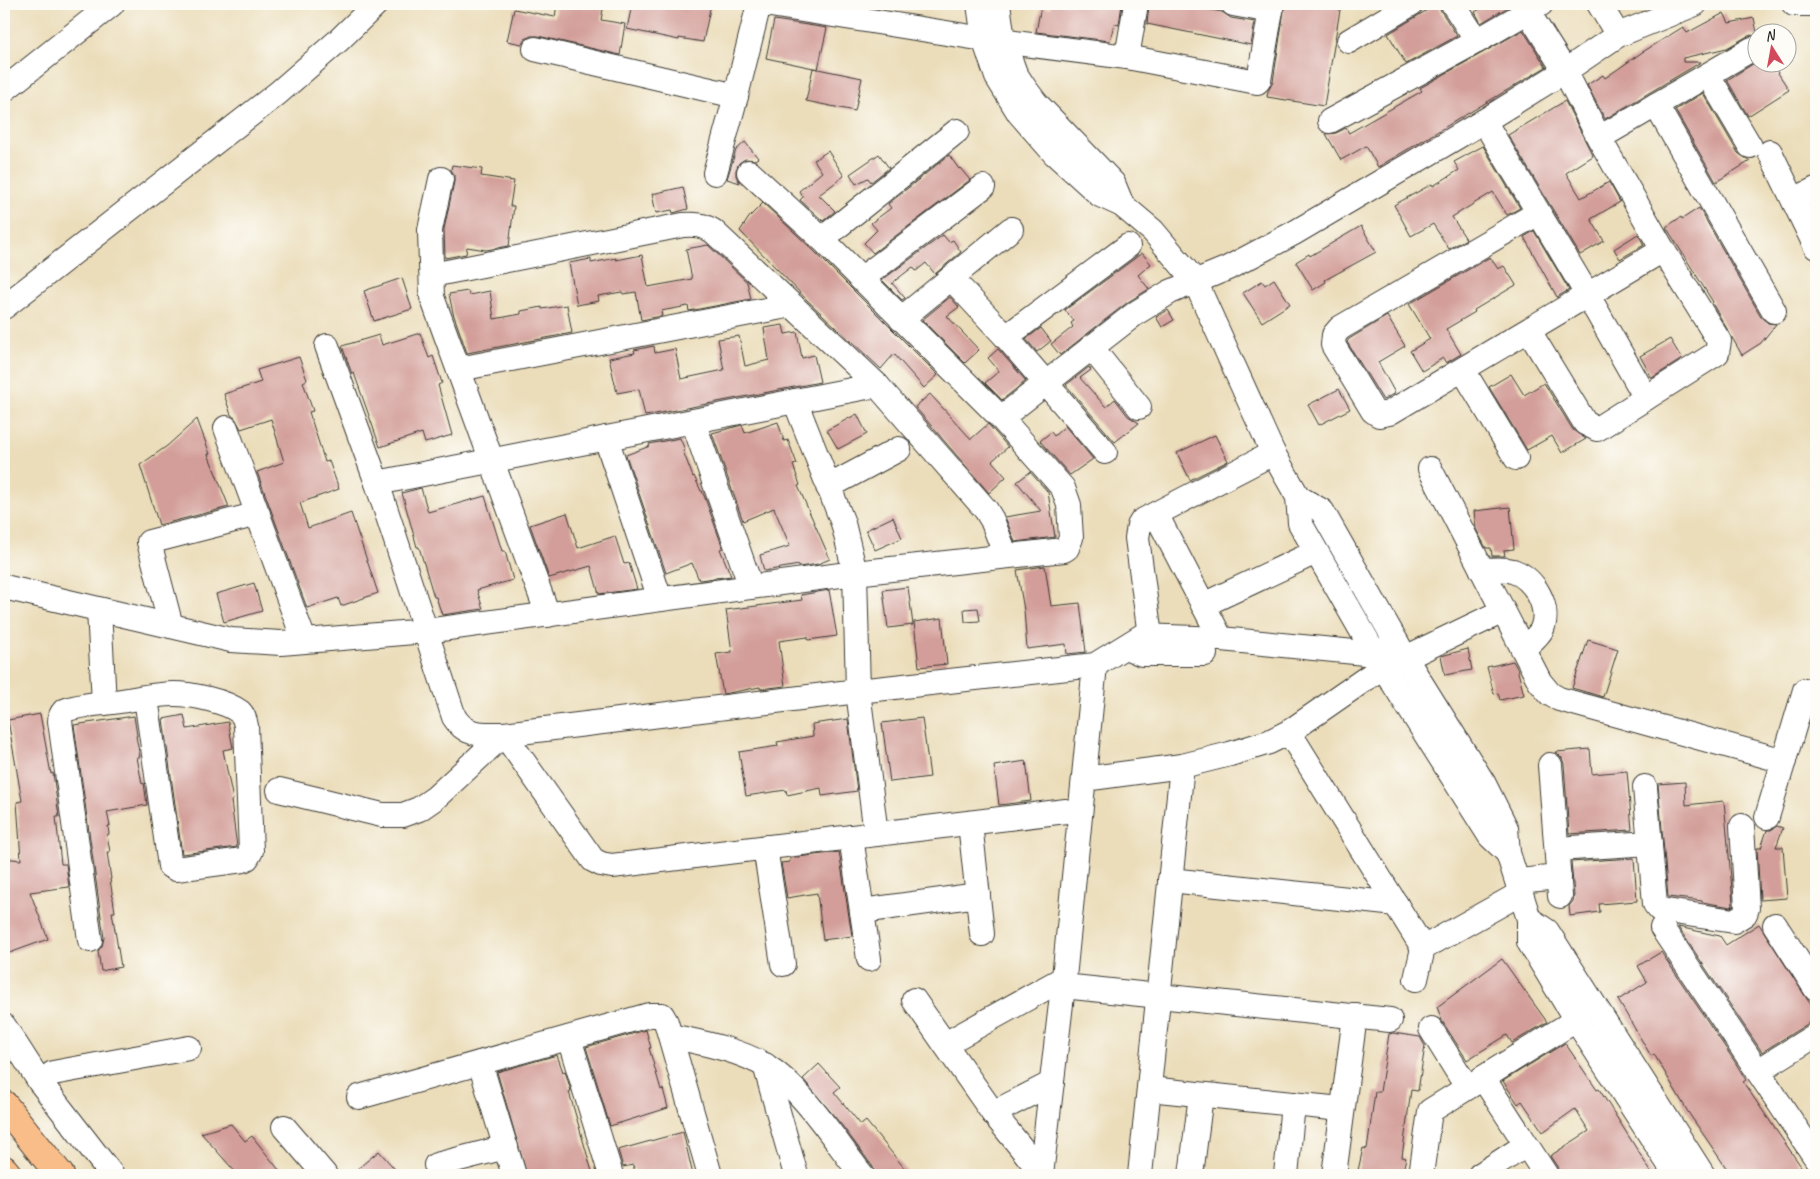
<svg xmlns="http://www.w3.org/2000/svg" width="1820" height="1179" viewBox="0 0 1820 1179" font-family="Caveat,sans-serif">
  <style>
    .building { fill: #d39e99 }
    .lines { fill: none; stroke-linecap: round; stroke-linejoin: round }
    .minor-casing { stroke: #3b3934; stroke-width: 26 }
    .major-casing { stroke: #3b3934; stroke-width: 30 }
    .minor { stroke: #fff; stroke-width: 24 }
    .major { stroke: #f9bd89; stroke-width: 28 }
  </style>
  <rect width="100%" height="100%" fill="#fdfcf7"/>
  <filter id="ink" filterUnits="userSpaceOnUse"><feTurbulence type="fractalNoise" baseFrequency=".02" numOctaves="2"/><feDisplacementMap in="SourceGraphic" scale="10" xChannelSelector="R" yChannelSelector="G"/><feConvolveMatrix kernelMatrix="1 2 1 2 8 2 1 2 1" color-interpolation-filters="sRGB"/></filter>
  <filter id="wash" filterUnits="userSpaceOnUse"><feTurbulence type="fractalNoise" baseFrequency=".0096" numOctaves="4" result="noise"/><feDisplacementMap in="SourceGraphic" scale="20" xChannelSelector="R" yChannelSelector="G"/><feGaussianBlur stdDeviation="1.12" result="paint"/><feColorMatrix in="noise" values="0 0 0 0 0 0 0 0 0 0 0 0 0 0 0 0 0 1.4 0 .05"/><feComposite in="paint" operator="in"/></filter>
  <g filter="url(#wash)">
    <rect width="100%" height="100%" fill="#ebddba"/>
    <g id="blocks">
      <g class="building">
        <path d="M557,4H604L601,20L625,24L620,55L538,36H531L525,39L522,44L507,41L514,9L555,17Z"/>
        <path d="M632,4H711L703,42L679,38V40L627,29Z"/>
        <path d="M1051,4H1122L1119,25L1114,24L1110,41L1036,32L1041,6L1050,8Z"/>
        <path d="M1149,4H1181L1222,12L1231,18L1255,22L1251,45L1147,24Z"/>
        <path d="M1285,4H1341L1324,106L1267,97L1268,91L1273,82Z"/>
        <path d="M1437,4H1439L1441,11L1457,36L1406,64L1388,34Z"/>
        <path d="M1489,4H1509L1510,6L1481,23L1475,12Z"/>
        <path d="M1724,13L1729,23L1754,18L1758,37L1751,35L1746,37L1727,48L1683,58V62H1701L1605,119L1587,85L1603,75L1605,78L1641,53L1683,27L1687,33Z"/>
        <path d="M774,20L827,28L818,69L766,58Z"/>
        <path d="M1523,30L1546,67L1378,167L1366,146L1341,160L1326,134L1336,133L1346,128L1349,133L1422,91L1420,88Z"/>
        <path d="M1756,62H1771L1789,90L1748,116L1727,80Z"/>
        <path d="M813,68L862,78L855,111L806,101Z"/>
        <path d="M1703,93L1738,153L1750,161L1716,182L1675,110Z"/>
        <path d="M1565,101L1593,156L1566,173L1581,198L1609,182L1620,202L1591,219L1604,241L1580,255L1508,135Z"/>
        <path d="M745,142L758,158L755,160L745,159L739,163L736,170V176L740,183L727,179L736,150Z"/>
        <path d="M1483,146L1520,208L1507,215L1493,192L1452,217L1466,239L1449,249L1433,224L1411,236L1394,205L1432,184L1433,186L1459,170L1454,162Z"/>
        <path d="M828,151L844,176L819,195L835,211L823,221L800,200L803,197L799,191L822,172L814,160Z"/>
        <path d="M879,154L889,168L871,182L868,178L856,184L850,174Z"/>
        <path d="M949,155L959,169L960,168L970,180L873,253L864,243L877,230L871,223L891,208L888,204Z"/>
        <path d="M452,165L482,169L481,176L514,181L510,206H514L509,246L486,250L467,247L466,254L445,258L444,229L454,182V175L451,170Z"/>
        <path d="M683,187L688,209L673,213L672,210L656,213L652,194Z"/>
        <path d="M763,203L812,249L938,375L924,388L894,354L881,369L808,301L740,231L750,216Z"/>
        <path d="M1699,208L1762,318L1768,323L1776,324L1761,343L1742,355L1712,303L1713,302L1666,227L1681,217L1682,219Z"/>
        <path d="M1361,226L1376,252L1325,280L1326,282L1313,290L1296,262L1309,254L1310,256Z"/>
        <path d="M1534,231L1569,290L1557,297L1524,237Z"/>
        <path d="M1638,234L1644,245L1620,259L1614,249Z"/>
        <path d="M943,235L949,242L953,240L961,252L935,274L926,263L916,271L913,267L892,283L905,298L902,300L882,280Z"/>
        <path d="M708,245L747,282L751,299L689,311L688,306L661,311L662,316L641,320L636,292L623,294L622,292L598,296L599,301L577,305L569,263L591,259V263L616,258V260L642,255L648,287L692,279L686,249Z"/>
        <path d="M1142,253L1151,264L1138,275L1149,289L1128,302L1060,355L1051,344L1073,327L1071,323L1074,321L1065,310Z"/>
        <path d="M1490,257L1498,269L1504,266L1516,285L1474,310L1475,312L1446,329L1461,354L1446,363L1443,358L1422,371L1410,351L1430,339L1409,304Z"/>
        <path d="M402,278L412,309L374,321L364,291Z"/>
        <path d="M1274,279L1290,304L1262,322L1243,293L1262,281L1265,285Z"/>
        <path d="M468,291L469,295L490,291L494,319L521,314V311L542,307V309L567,305L572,333L467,353L453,313L449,294Z"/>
        <path d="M950,297L959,307L947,316L979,350L965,363L922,320Z"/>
        <path d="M1168,310L1174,320L1162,327L1156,317Z"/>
        <path d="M1387,316L1405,346L1378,362L1395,393L1383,400L1347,342L1349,339Z"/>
        <path d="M783,325L785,334L797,332L802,358L814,355L820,382L645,416L639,389L617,393L609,358L635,353L634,350L654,346L655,353L675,349L681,379L724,370L718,339L739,336L745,366L769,360L764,328Z"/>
        <path d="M1041,328L1051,341L1037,352L1026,339Z"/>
        <path d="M420,333L429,358L433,356L442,383L438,385L452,435L425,443L422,433L380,447L354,373L352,374L342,346L379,335L382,345Z"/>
        <path d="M1670,339L1682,359L1652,378L1640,356Z"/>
        <path d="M998,349L1026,381L1002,400L985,383L999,371L988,358Z"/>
        <path d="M299,357L307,380L303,382L313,411L309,412L325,462L329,461L339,489L300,503L308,528L351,513L378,593L341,606L338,598L307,608L257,472L284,462L271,419L241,429L235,418L231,415L224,394L261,382L257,370Z"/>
        <path d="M1089,367L1091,370L1080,378L1106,407L1115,399L1128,416L1139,423L1115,442L1066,385Z"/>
        <path d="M1511,374L1524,395L1544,383L1573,430L1586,439L1562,453L1552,436L1527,450L1489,387Z"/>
        <path d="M1339,389L1350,409L1319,425L1308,405Z"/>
        <path d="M930,394L971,439L988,424L1008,447L992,461L1006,477L989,493L915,407Z"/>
        <path d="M857,414L867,434L838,449L827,430Z"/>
        <path d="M197,419L210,454H208L229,507L159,525L140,465L167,446Z"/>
        <path d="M778,422L784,441L788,440L797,464L793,465L800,485L798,486L830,559L818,564L799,567V565L764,571L760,555L790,546L774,508L743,521L712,433L742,425L745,433Z"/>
        <path d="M1065,426L1093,459L1070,475L1040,441L1051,432L1054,436Z"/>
        <path d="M1215,435L1228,461L1190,480L1177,453Z"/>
        <path d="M680,438L685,450L683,451L693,477L694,476L701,491H702L705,498L723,548L720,549L731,576L699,580L692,563L666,573L626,455L650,446L649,444Z"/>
        <path d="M1030,472L1048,492L1055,537L1015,542L1005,517L1041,511L1017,482Z"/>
        <path d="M421,488L428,512L485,496L502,551H505L513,580L477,590L483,609L442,615L436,597H434L419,547H417L402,493Z"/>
        <path d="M1510,507L1514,549L1504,550L1505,556H1492L1491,548H1486L1476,529L1474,511Z"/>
        <path d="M567,513L578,548L615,536L624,564L629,563L637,589L599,594L591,566L549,578L530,525Z"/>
        <path d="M893,517L902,538L875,550L866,530Z"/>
        <path d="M1045,566L1051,606L1080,603L1086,652L1067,654L1066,644L1027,649L1024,610L1017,570Z"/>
        <path d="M254,583L262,611L224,622L216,594Z"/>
        <path d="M908,587L913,625L888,628L883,590Z"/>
        <path d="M829,590L837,636L808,640V637L779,641L785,686L760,689V687L723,694L716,654L732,652L726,610L802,600L801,595Z"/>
        <path d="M978,608L980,621L965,622L964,609Z"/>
        <path d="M942,618L947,664L919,667L914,622Z"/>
        <path d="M1588,640L1618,649L1603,697L1572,688Z"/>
        <path d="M1468,649L1472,670L1445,675L1441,656Z"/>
        <path d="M1513,661L1517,668L1524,695L1500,700L1498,693L1494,694L1487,667Z"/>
        <path d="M40,714L51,774L53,773L59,817H56L61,864H66L69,887L30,892L48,939L4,955V858L21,860L17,802L22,801L8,720Z"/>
        <path d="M184,715L187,729L228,722L233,748L223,750L233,800L231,801L237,847L182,854L163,719Z"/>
        <path d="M134,716L137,736H136L140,757H137L142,784L144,783L147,805L107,812L110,826H108L109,834L107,835L110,852H107L111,879H110L115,912H112L121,967L101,971L98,951L102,946L104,938L74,725Z"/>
        <path d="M922,718L930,777L890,782L882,723Z"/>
        <path d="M848,719L857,791L822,796L821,788L787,795L786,790L746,796L739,752L778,746L777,742L813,736L812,724Z"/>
        <path d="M1590,749L1592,774L1627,771L1632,830L1569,834L1564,764L1562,758L1556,752Z"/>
        <path d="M1026,761L1031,801L999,805L994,766Z"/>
        <path d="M1685,782L1686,805L1724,801L1731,878L1733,905L1731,907L1702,902V901L1668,897L1658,784Z"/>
        <path d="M1777,826L1783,828L1776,847H1783L1787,898L1760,900L1757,848H1761L1767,830H1771Z"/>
        <path d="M839,852L852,936L823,940L817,893L787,898L781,863L790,862V858Z"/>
        <path d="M1634,858L1637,901L1599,904L1600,912L1570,916L1569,906L1573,901L1574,895L1571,862Z"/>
        <path d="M1759,924L1816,1013V1021L1809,1023L1762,1052L1678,927L1720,936L1726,945Z"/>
        <path d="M1661,952L1735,1062L1746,1080L1743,1082L1807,1175H1731L1688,1112L1654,1054L1651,1056L1618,1000L1647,982L1638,966Z"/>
        <path d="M1502,959L1547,1022L1512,1043L1507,1035L1467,1060L1442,1021L1437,1007Z"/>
        <path d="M646,1030L651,1048H649L661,1090L663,1089L668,1108L610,1126L586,1047Z"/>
        <path d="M1393,1033L1420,1037L1425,1046L1418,1091L1411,1090L1402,1157L1406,1158L1402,1175H1357L1363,1148L1367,1149L1375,1092H1380L1389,1034Z"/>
        <path d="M1565,1043L1597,1090L1599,1089L1653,1175H1560L1558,1168L1550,1156L1589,1131L1575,1109L1543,1132L1522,1101L1518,1104L1503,1081Z"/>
        <path d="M557,1055L563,1072L565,1071L571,1091L569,1092L593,1175H527L497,1072Z"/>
        <path d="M819,1064L840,1087L834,1092L861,1125L866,1121L910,1175H875L873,1167L840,1123L803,1079Z"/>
        <path d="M231,1124L245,1141L252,1136L283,1175H238L201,1133Z"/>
        <path d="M683,1132L693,1175H636L633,1165L623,1167L618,1150Z"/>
        <path d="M379,1151L400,1175H350Z"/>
      </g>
    </g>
  </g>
  <g filter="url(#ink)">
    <use href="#blocks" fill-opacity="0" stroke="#3b3934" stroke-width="1"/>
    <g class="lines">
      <g class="minor-casing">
        <g id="minor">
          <path d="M764,4L984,39L1127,57L1136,4"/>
          <path d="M979,4L984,39L997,77L1019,113L1055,154L1100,195L1122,205L1153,231L1195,281L1273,453L1298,497L1300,523L1375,654L1490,836L1508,853"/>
          <path d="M998,4L1003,40L1015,73L1024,87L1036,103L1113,183L1122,205"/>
          <path d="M1233,4L1271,11"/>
          <path d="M1453,4L1477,41"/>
          <path d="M1523,4L1565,71L1599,138L1663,250L1719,341L1717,353L1597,429L1585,423L1529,331"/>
          <path d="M1599,4L1618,35"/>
          <path d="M1794,4H1816"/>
          <path d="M1349,41L1411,4"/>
          <path d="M535,49L736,96L759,4"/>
          <path d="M1127,57L1257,82L1259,80L1272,4"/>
          <path d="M1708,75L1750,146"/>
          <path d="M4,90L112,4"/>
          <path d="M1656,105L1774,311"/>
          <path d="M1330,121L1477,41L1541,4"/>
          <path d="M1484,121L1587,294L1646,398"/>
          <path d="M1599,138L1752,49"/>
          <path d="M1770,152L1816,247"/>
          <path d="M715,173L736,96"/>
          <path d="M441,179L430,230L432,297L548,615"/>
          <path d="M1794,200L1816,189"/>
          <path d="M1538,213L1340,328L1334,335L1333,345L1373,411L1379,415L1389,413L1663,250"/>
          <path d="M822,239L957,131"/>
          <path d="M432,275L683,225C695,224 703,225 713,231L877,385L986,510L992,520L1006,556"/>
          <path d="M951,278L1006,337L1105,452"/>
          <path d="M861,279L983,187"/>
          <path d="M4,307L278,93L339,40L376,4"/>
          <path d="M901,319L1011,229"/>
          <path d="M1006,337L1128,246"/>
          <path d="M327,346L377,483L454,717C466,737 483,734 504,734L858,691L1095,665L1142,636L1221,639L1375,654L1397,643"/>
          <path d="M1091,347L1139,407"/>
          <path d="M459,369L792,305"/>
          <path d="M1463,370L1516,458"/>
          <path d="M795,401L843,523L855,573L858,691L876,834"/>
          <path d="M1001,418L1136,313L1170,292L1228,268L1294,233L1484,121L1565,71L1618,35L1695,4"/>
          <path d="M693,421L751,587"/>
          <path d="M226,428L304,640"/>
          <path d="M606,438L660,599"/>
          <path d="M1430,469L1540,682L1550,694L1559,699L1784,761"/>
          <path d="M377,483L877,385"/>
          <path d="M828,487L899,449"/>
          <path d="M1298,497L1322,511L1406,659L1484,784L1506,828L1508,853L1529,919V942L1576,1020L1676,1175"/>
          <path d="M1156,514L1221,639"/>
          <path d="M1482,570C1492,570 1503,568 1513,571C1534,578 1551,607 1542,629C1538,637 1529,643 1523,649"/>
          <path d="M4,587L231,640L281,643L426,631L855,573L1064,550L1067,548L1071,538L1069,505L1063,488L1001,418L822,239L749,172"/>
          <path d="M1203,605L1316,552"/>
          <path d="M99,610L104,703"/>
          <path d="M171,626L149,542L258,514"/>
          <path d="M1150,636L1137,538L1139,526L1142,521L1273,453"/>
          <path d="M1126,647L1142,654H1205"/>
          <path d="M1289,732L1423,948"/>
          <path d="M1550,765L1560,896"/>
          <path d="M1084,779L1182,766L1230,754L1269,742L1289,732L1374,673L1503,611"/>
          <path d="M1645,787L1655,904L1660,910L1734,921L1745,914L1747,908L1742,826"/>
          <path d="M279,790L382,815H403L419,809L435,798L504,734L593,860L601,864L612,866L1066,811"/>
          <path d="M1767,817L1805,690"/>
          <path d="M970,823L982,934"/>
          <path d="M851,837L869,959"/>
          <path d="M765,847L783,964"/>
          <path d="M1557,849L1650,843"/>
          <path d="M1170,880L1396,904"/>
          <path d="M1518,881L1559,877"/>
          <path d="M862,911L978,895"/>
          <path d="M1529,919L1547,931L1703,1175"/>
          <path d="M1775,925L1816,989"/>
          <path d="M1662,928L1816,1158"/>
          <path d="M90,940L60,721C60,717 61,714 64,711C72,706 103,703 113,702C132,700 155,694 174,694C191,694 226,701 240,712C244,716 245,720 246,726L251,851L247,858L243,860L176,869L170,866L146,698"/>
          <path d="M1416,979L1423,948L1521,893"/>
          <path d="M1063,986L1390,1020"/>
          <path d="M914,1000L993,1113L1041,1172"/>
          <path d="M4,1026L40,1082L112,1175"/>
          <path d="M1431,1029L1467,1087"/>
          <path d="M671,1036C702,1043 737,1049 766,1066C802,1088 835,1141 862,1175"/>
          <path d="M569,1038L611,1175"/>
          <path d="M945,1044L1064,978"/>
          <path d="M480,1063L514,1175"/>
          <path d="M765,1065L796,1175"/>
          <path d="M1758,1071L1816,1035"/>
          <path d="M1483,1078L1546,1175"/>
          <path d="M40,1082L53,1073L189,1048"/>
          <path d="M1149,1089L1341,1109"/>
          <path d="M359,1097L649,1015H662L666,1022L710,1175"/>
          <path d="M993,1113L1052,1083"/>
          <path d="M284,1127L325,1175"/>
          <path d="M436,1165L506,1147"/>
          <path d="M1041,1175L1064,978L1095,665"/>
          <path d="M1140,1175L1182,766"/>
          <path d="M1191,1175L1201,1095"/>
          <path d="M1286,1175L1293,1104"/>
          <path d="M1334,1175L1355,1016"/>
          <path d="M1421,1175L1430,1111L1576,1020"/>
          <path d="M1480,1175L1526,1145"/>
        </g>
      </g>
      <g class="major-casing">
        <g id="major">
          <path d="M4,1105L60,1175"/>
          <path d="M4,1170L8,1175"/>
        </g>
      </g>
      <use href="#minor" class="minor"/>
      <use href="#major" class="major"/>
    </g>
  </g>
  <rect width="1820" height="1179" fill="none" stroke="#fdfcf7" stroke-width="20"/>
  <g transform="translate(1772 48) rotate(349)"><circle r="24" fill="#fdfcf7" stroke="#a3a29f"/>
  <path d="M0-4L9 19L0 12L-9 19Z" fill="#d1495b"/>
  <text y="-8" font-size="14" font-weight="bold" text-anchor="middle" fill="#1c1c1c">N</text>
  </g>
</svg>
